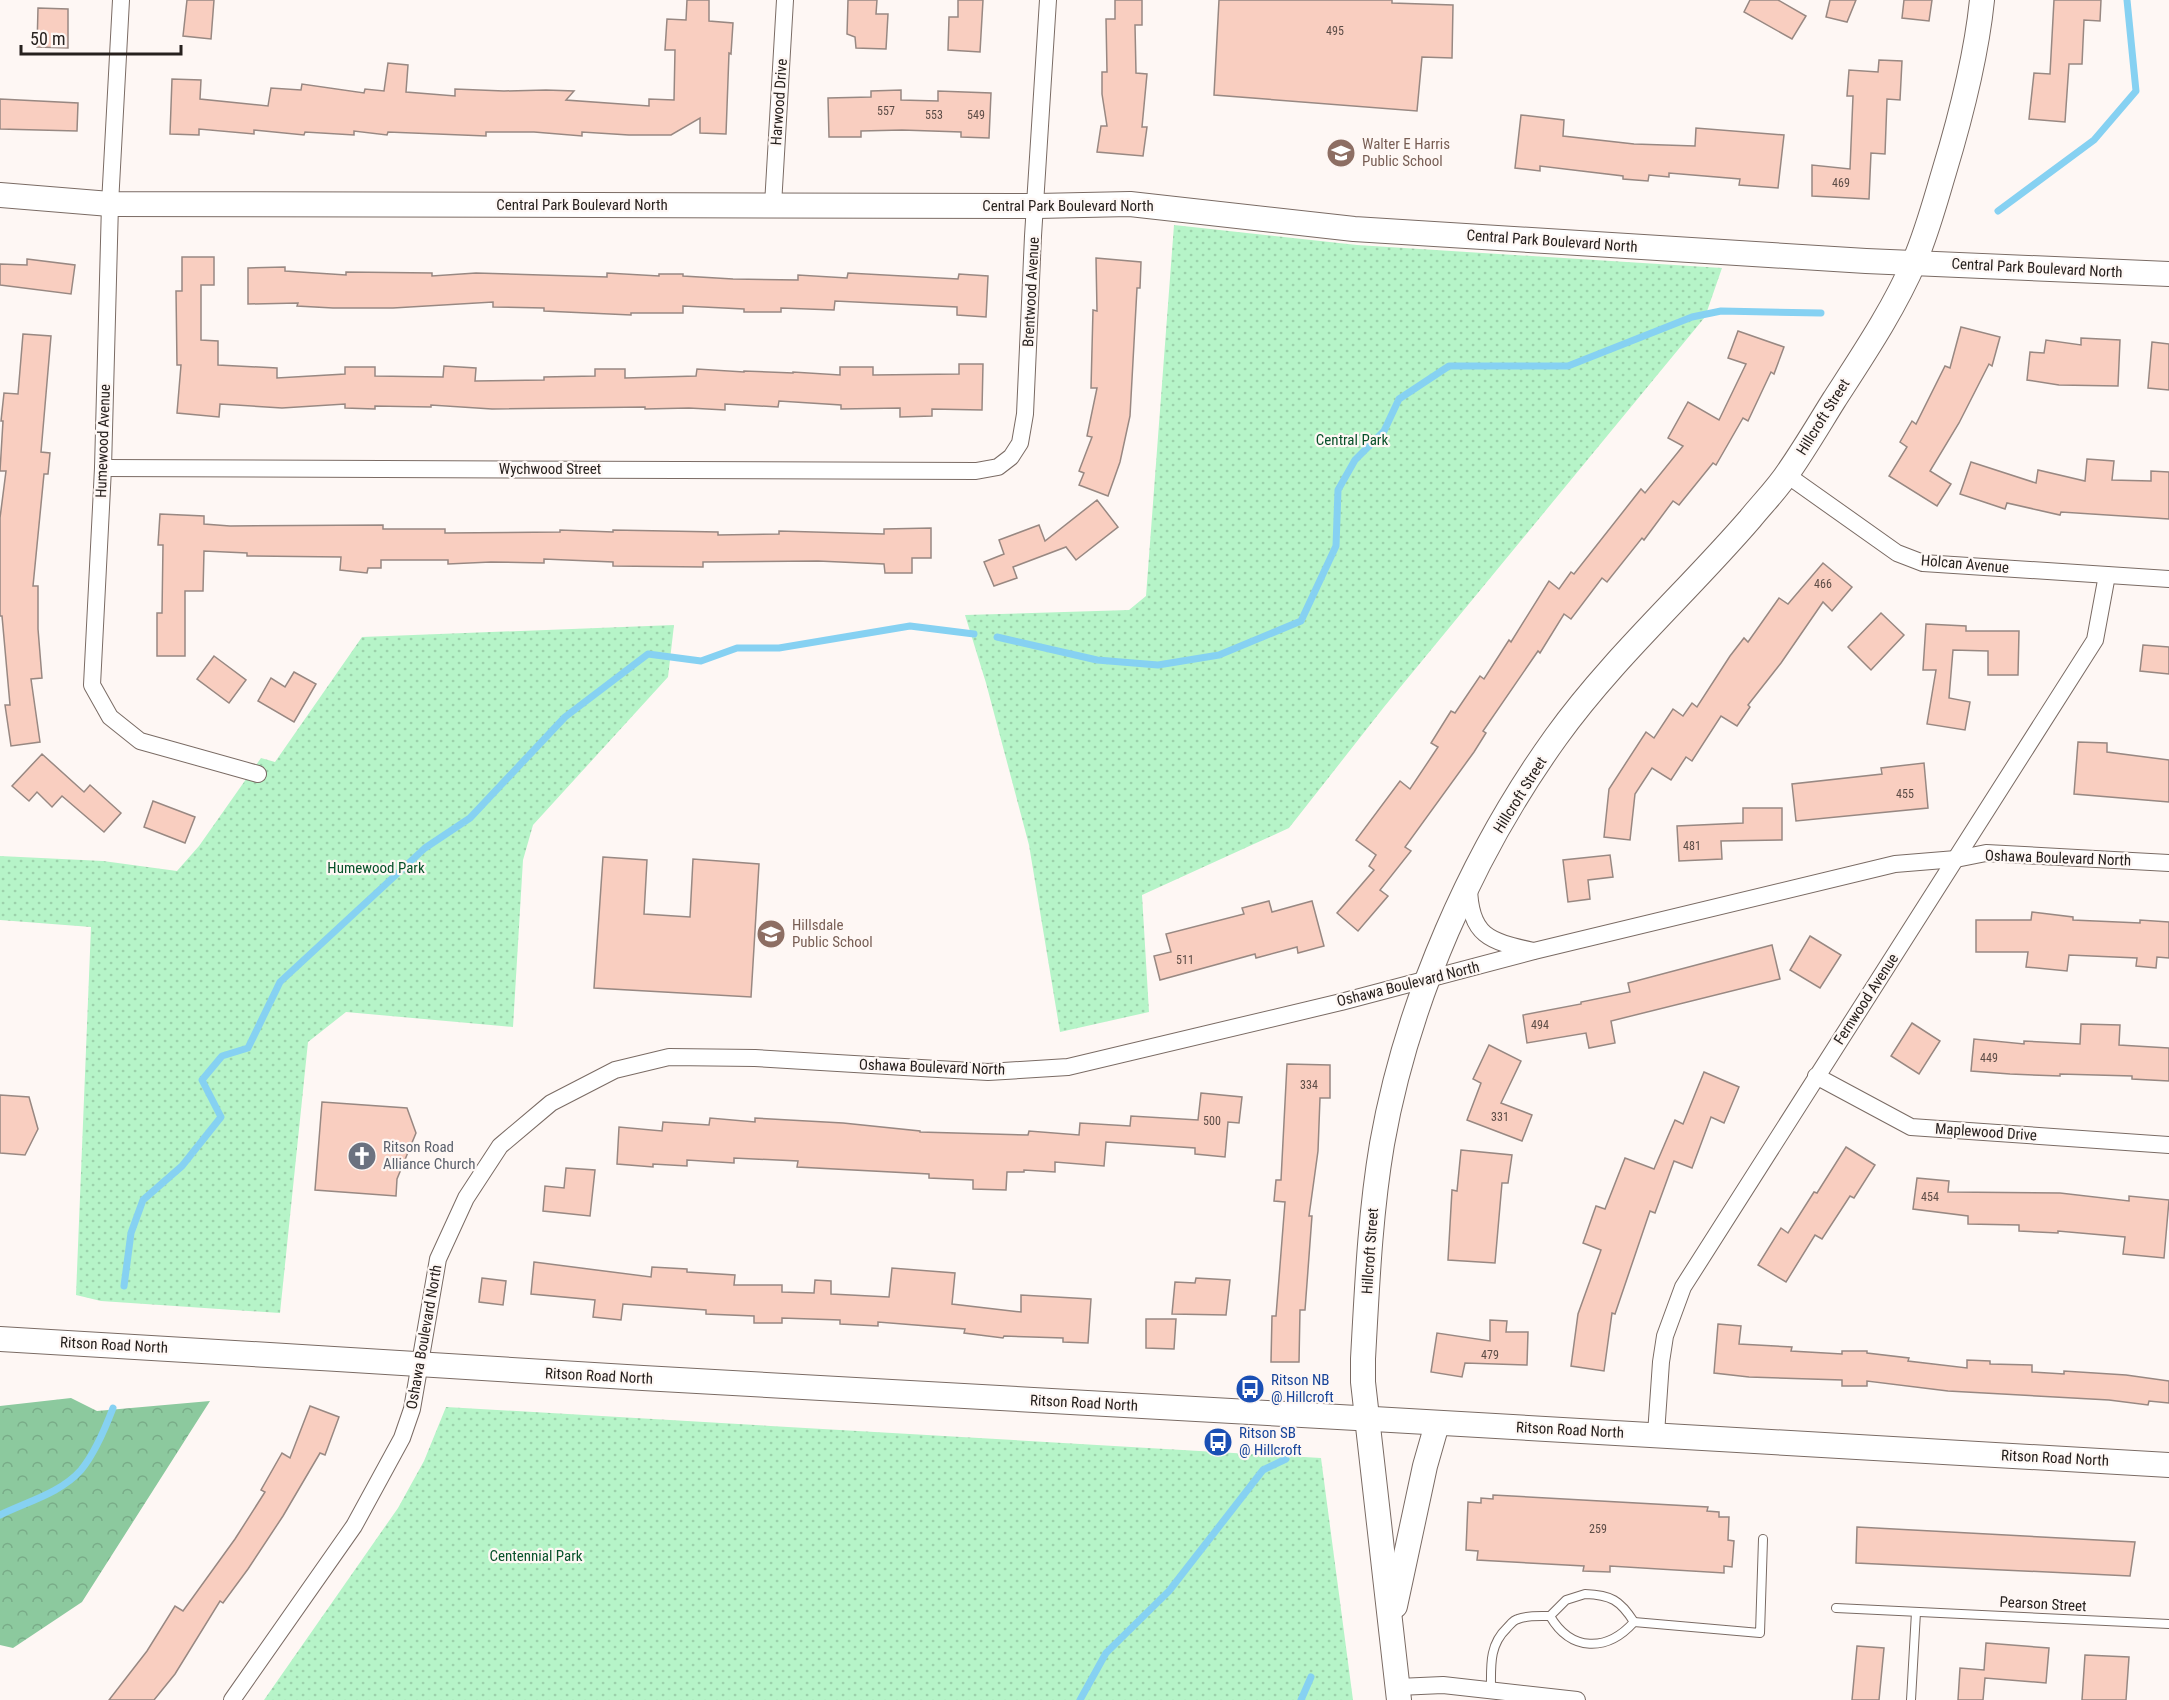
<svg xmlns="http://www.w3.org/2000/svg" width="2169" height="1700" viewBox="0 0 2169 1700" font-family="'Roboto Condensed',sans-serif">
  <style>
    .forest { fill: url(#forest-crowns) }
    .park { fill: url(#park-dots) }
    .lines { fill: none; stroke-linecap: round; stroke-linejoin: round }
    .stream { stroke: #86d1f2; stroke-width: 7 }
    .building { fill: #f9cec0; stroke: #988882; stroke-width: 1.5 }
    .lane-casing { stroke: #7a6b64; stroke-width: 10 }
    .street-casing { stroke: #7a6b64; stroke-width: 18 }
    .secondary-casing { stroke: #7a6b64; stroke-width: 26 }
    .lane { stroke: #fff; stroke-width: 8 }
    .street { stroke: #fff; stroke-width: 16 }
    .secondary { stroke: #fff; stroke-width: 24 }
    .labels { text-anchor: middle; stroke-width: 4.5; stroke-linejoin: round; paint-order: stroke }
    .number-label { font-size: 12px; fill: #5c4c46 }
    .street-label { font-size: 15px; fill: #27211e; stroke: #fef7f4 }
    .education-label { font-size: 15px; fill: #785e54; stroke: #fef7f4; text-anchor: start }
    .park-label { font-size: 15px; fill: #07512a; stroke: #fef7f4 }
    .worship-label { font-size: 15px; fill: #5b616d; stroke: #fef7f4; text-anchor: start }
    .transit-label { font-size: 15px; fill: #164399; stroke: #fef7f4; text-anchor: start }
  </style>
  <defs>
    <pattern id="forest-crowns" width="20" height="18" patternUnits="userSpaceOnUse" patternTransform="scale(1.5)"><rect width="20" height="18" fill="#8cc99e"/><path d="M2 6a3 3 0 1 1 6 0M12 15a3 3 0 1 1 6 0" fill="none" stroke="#79ac88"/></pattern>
    <pattern id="park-dots" width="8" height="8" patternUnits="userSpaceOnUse" patternTransform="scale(1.5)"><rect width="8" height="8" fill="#b6f4c8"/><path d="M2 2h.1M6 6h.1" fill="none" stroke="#9cd1ab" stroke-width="1.8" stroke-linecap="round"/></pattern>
  </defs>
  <rect width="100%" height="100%" fill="#fef7f4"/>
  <path class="forest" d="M71,1398L97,1411L210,1401L82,1602L13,1648L0,1645V1406Z"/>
  <g class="park">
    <path d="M1174,225L1357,245L1722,268L1705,317L1384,707L1289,828L1142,895L1149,1012L1060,1032L1029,845L986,683L965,615L1129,610L1146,596Z"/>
    <path d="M674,625L668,677L533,825L523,860L513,1027L346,1012L308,1042L280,1313L101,1301L76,1295L91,927L0,920V856L103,861L177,871L199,846L261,758L275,762L362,637Z"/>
    <path d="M446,1407L1321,1458L1353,1700H264L398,1508L424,1461Z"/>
  </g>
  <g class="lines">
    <g class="stream">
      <path d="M1998,211L2094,140L2136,91L2127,0"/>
      <path d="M997,637L1097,660L1158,665L1219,655L1301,621L1336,546L1338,490L1355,460L1384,431L1399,399L1449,366H1568L1692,317L1721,311L1821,313"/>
      <path d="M124,1286L131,1233L143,1200L182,1166L221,1117L202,1080L222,1056L248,1048L280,982L425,848L470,818L565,717L648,654L701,661L737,648H779L910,626L974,634"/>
      <path d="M0,1515C26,1502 61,1493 81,1470C95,1453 105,1429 113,1408"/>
      <path d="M1080,1700L1106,1653L1169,1591L1263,1470L1286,1459"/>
      <path d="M1301,1700L1311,1677"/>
    </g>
  </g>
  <g class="building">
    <path d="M187,0H214L211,39L183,36Z"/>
    <path d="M687,0H709V21L733,23L731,54L729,53L726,134L700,133V118L671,135H629L582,132V136L534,132H486V136L388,132L387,135L354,131V135L305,132L304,135L254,130V134L199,129V135L170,134L172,79L201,80L200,99L268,106L271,88L301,90L302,84L364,93L365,89L384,91L388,63L408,65L406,92L455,96V89L504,91L546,90L574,91L566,100L649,106V99L674,100L675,50H665L667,19L686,20Z"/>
    <path d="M848,0H877L876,14H888L886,49L856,48L855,37L847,34Z"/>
    <path d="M958,0H983L980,52L948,50L949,17H958Z"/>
    <path d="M1115,0H1142V25H1135L1136,73L1147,74L1142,127H1147L1143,156L1097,152L1101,126H1107L1102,94V72H1107L1106,19H1115Z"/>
    <path d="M1219,0H1392V3L1453,5L1452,58L1422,57L1417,111L1214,95Z"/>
    <path d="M1750,0H1778L1806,16L1792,39L1744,12Z"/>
    <path d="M1830,0H1856L1847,22L1826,17Z"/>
    <path d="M1904,0H1932L1929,21L1902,18Z"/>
    <path d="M2054,0H2101L2100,21L2084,20L2082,64H2069L2065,122L2029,119L2034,73L2050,74Z"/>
    <path d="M38,8L68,9V48L37,47Z"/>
    <path d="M1879,60L1902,61L1900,100L1887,99L1885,154L1871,153L1869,199L1812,196V165L1850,169L1853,96H1847L1849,70L1878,72Z"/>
    <path d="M901,90V100L938,101V91L991,93L989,138L961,137V132L902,130L861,131V137H829L828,98L871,97V91Z"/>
    <path d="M0,99L78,103L77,131L0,129Z"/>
    <path d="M1521,115L1564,120L1563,136L1634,144L1695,146L1696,128L1784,135L1778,188L1739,185L1740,179L1669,173V177L1649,175L1648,181L1623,179V176L1540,166V171L1515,168Z"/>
    <path d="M182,257H214V285H201V340L218,341V365L277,368V378L345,374V367H375V376L443,377L444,366L476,368L475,381L544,380V377L595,376V369H625V378L696,376L697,369L744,372V371L793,373V372L840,375V367H873V375L959,374V364H983L982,410L932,409V416L900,417V408L841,409V405L779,401L778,407L725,404V410L689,408L645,409V407L492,409L431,405V407L375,406V409L345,408V404L282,408L220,404L219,417L177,413L181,365H177L176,291H182Z"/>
    <path d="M1096,258L1141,262L1140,288H1137L1130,416L1120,462L1108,496L1079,485L1084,473L1079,471L1092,437L1087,436L1097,388H1091L1093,310L1097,311Z"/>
    <path d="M27,259L75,265L71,294L0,285V264L27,265Z"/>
    <path d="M285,267V271L346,275V272L432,273V276L476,273L607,277V273L659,276V274H683V276L733,279L798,280V275L847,278L848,273L958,279L959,274L988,276L986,317L957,315V307L835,301L834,310L781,308V312H744V309L683,306V313H631V315L544,311V308L493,307V302L393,308H333L297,306L298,303L248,304V268Z"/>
    <path d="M1961,327L2000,337L1992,366L1989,364L1959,423L1930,471L1951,484L1937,506L1889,476L1907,447L1900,442L1912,421L1916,424L1945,366L1950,368Z"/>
    <path d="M1738,331L1784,347L1774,374L1771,372L1748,421L1743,418L1716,465L1713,463L1679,505L1673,501L1644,540L1642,538L1607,582L1602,578L1571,619L1564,614L1540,653L1538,651L1483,731L1486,733L1474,752L1405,847L1411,851L1380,890L1388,896L1358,931L1337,913L1374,870L1369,866L1376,855L1356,840L1400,781L1410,789L1438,747L1431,743L1451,711L1455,713L1480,676L1484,679L1509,640L1511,642L1549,581L1559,589L1571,572L1574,574L1641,489L1645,493L1683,446L1668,438L1688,402L1719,420L1746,364L1728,358Z"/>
    <path d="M23,334L51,336L41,452L50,453L48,474H44L33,586H38V629L42,678L31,679L40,742L11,746L5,705H10L2,616H0V518L6,471H0L3,421H1L4,393L18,394Z"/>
    <path d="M2081,338L2120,340L2118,386L2059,385L2027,380L2030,352L2044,353L2046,340L2081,345Z"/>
    <path d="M2152,342L2169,344V390L2148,388Z"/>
    <path d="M2087,459L2114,461L2112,480L2151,481V471L2169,472V519L2061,512L2060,515L2007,503L2005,509L1960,494L1971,462L2036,483L2038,470L2085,481Z"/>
    <path d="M1097,500L1118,527L1076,560L1066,547L1013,567L1017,578L994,586L984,562L1004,554L999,540L1039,525L1045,541Z"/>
    <path d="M160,514L204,516V524L230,526L383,525V529H445V533L560,532V530L613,532V530L718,532V535L779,534V531L884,534V529L931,528V558H912V573H885L884,564L818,561L703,562V567L613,566V562L544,559V563L491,562L448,564V560H381V568H368L367,573L340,570L341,557L247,556V553L204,551L203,591H185V656H157V613H162L163,545H158Z"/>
    <path d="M1823,563L1852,587L1832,611L1823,602L1781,663L1748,705L1750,707L1737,726L1721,716L1692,761L1686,757L1671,780L1652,768L1635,794L1630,840L1604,837L1609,789L1646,732L1654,738L1673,709L1683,716L1692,703L1697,707L1730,656L1744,638L1748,642L1779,598L1788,604Z"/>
    <path d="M1881,613L1904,635L1871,670L1848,647Z"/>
    <path d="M1926,624L1966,626V631H2019L2018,675H1988V651L1953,650L1949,698L1970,702L1965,730L1927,724L1936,670H1923Z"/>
    <path d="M2143,645L2169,647V674L2140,671Z"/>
    <path d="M214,656L246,680L229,703L197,679Z"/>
    <path d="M294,672L316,684L294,722L258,701L271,678L285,687Z"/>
    <path d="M2078,742L2107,743V752L2169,760V802L2074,794Z"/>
    <path d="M42,754L84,792L90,785L121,813L104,832L62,796L52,807L37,792L29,801L12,786Z"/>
    <path d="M1924,763L1928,808L1796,821L1792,784L1882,774L1881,768Z"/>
    <path d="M153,801L195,817L185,843L144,827Z"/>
    <path d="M1743,808H1782V840L1721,841L1722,859L1679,861L1677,826L1743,823Z"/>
    <path d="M1610,855L1613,877L1588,880L1590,899L1568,902L1563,860Z"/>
    <path d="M603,857L647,860L644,914L690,917L693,859L759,864L751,997L594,988Z"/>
    <path d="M1269,901L1272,912L1312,901L1324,946L1298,953L1297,947L1256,958L1255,954L1160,980L1154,956L1171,952L1166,934L1244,914L1242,908Z"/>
    <path d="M2032,912L2073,917V920L2140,923V920L2169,922V958L2157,957L2156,968L2136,966L2137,958L2069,955L2067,971L2026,967L2028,952H1976V920H2031Z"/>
    <path d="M1810,936L1841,955L1820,988L1790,970Z"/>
    <path d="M1772,945L1780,979L1611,1021L1615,1043L1589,1048L1586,1033L1527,1043L1523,1015L1581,1004V1002L1630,992L1628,983Z"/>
    <path d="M1912,1023L1940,1041L1919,1074L1891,1056Z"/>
    <path d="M2081,1024L2120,1025L2119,1045L2169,1048V1081L2132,1079V1076L2060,1074V1076L2010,1074L1971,1071L1974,1039L2024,1044V1041L2080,1044Z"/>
    <path d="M1489,1045L1521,1061L1501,1103L1532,1115L1522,1141L1467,1120L1481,1083L1473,1079Z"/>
    <path d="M1287,1064L1330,1065V1098H1320L1318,1151L1309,1216H1312L1305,1310H1300L1299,1362H1271L1272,1316H1276L1285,1202L1274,1201L1276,1180H1281Z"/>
    <path d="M1704,1072L1739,1087L1724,1123L1711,1117L1692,1168L1674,1161L1655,1213L1650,1211L1615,1314L1612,1313L1604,1371L1571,1366L1578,1314L1601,1250L1583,1243L1596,1206L1605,1209L1625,1158L1654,1169L1675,1120L1683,1124Z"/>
    <path d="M1201,1093L1242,1097L1239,1123L1228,1122L1225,1157L1195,1154V1148L1106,1142L1104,1166L1055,1162V1172L1024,1170V1172H1007L1006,1190L973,1189V1180L929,1178V1174L797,1167L798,1161L734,1158V1163L687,1160V1166L653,1164V1167L617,1164L619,1127L662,1131L663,1122L709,1125L710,1118L755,1122V1118L843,1123L920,1131V1132L1028,1135L1029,1131L1079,1135L1080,1123L1130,1126L1131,1116L1198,1120Z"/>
    <path d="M0,1095L29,1097L38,1129L25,1155L0,1153Z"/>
    <path d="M322,1102L407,1108L416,1133L397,1179L396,1196L315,1190Z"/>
    <path d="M1846,1147L1875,1165L1854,1198L1850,1196L1822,1239L1815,1235L1786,1282L1758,1265L1781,1228L1788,1233L1814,1192L1817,1193Z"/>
    <path d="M1461,1150L1512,1155L1508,1183H1502L1495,1263L1448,1260L1452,1190L1457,1191Z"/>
    <path d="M566,1168L595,1170L590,1216L543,1211L545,1186L564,1188Z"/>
    <path d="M1917,1178L1949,1181L1948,1192L2060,1193L2129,1201V1196L2169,1200L2164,1258L2123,1254L2125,1237L2058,1231V1233L2019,1231V1225L1968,1224V1216L1913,1209Z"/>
    <path d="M534,1262L651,1277L652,1267L687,1269V1272L735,1275L734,1285H782V1292L814,1293L815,1280L831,1281V1294L889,1297L892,1268L955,1273L952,1304L1021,1312V1295L1091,1299L1088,1343L1063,1342V1338L1004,1336L1003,1338L964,1333L965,1329L915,1325L878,1322V1326L840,1324V1320L782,1318V1323H754V1316L706,1314V1310L623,1304L621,1320L593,1317L595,1300L531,1294Z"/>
    <path d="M482,1278L506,1281L503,1305L479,1302Z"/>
    <path d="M1196,1278L1230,1280L1226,1315L1172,1314L1175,1282L1195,1283Z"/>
    <path d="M1146,1319H1176L1174,1349L1146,1348Z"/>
    <path d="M1490,1320L1507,1321L1506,1332H1528L1527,1365L1465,1363L1462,1377L1431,1372L1437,1333L1490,1341Z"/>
    <path d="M1718,1324L1741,1326L1739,1344L1792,1347L1791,1351L1842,1354V1351H1867V1353L1909,1358L1908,1361L1967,1368V1360L1990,1361V1364L2032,1365V1372L2064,1374V1371L2126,1375L2169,1381V1403L2149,1401L2148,1405L2109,1400L1948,1391L1867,1381V1386H1842V1380L1749,1377L1714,1373Z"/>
    <path d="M310,1406L339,1417L325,1455L320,1453L283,1516L248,1569L223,1603L220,1601L175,1674L154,1700H109L147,1651L175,1606L183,1611L235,1539L265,1492L261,1490L282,1453L290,1458Z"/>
    <path d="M1493,1495L1708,1507L1707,1511L1719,1512V1517H1729L1728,1540L1734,1541L1732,1567L1724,1566V1573L1610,1566V1572L1583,1571L1584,1566L1477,1560L1478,1551L1466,1550L1468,1502L1481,1503V1498L1493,1499Z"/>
    <path d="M1857,1527L2135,1542L2130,1576L1856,1563Z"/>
    <path d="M1986,1643L2049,1648L2046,1683L1985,1678L1983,1700H1958L1960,1668L1984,1670Z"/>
    <path d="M1857,1646L1884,1648L1879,1700H1852Z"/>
    <path d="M2085,1655L2129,1657L2126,1700H2082Z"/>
  </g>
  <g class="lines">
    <g class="lane-casing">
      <g id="lane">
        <path d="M1585,1594C1611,1595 1620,1600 1634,1622C1607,1652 1571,1652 1550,1616L1566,1600Z"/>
        <path d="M1836,1608L2169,1624"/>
        <path d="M1634,1622L1760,1633L1763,1539"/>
        <path d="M1491,1689C1491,1666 1489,1645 1507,1628C1510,1625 1513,1620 1518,1619C1528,1615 1540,1616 1550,1616"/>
        <path d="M1911,1700L1916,1612"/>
      </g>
    </g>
    <g class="street-casing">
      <g id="street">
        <path d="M121,0L110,204L103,468L92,685L110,717L140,741L258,774"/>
        <path d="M773,205L785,0"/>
        <path d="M103,468L976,471L998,467L1011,457L1020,443L1025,414L1033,236L1048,0"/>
        <path d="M1787,475L1897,553L1923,563L2169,579"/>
        <path d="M1469,887C1470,937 1490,941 1533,951"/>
        <path d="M1816,1076L1911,1127L2169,1145"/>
        <path d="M1656,1434L1661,1362L1665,1336L1683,1287L2095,640L2107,575"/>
        <path d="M1398,1687L1443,1685L1577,1700"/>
        <path d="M232,1700L354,1526L402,1438L412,1409L438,1259L466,1198L500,1146L551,1103L615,1070L669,1057L755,1058L988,1072L1068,1067L1341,1002L1534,951L1895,864L1956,859L1986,853L2169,863"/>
      </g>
    </g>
    <g class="secondary-casing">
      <g id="secondary">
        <path d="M0,195L110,204L1037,206L1130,204L1354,229L1866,261L2169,274"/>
        <path d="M0,1339C214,1350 429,1366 643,1378C1152,1407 1660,1434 2169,1465"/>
        <path d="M1395,1606L1425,1466L1437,1424"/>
        <path d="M1399,1700L1363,1382V1359C1367,1287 1370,1215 1382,1144C1407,1002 1472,854 1556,737C1612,659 1687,592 1750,519C1763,503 1778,488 1789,471C1805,448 1819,424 1834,400C1863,355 1894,309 1915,260C1927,232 1935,202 1944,172C1961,116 1976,59 1982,0"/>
      </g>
    </g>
    <use href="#lane" class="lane"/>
    <use href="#street" class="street"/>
    <use href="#secondary" class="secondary"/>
  </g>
  <defs>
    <g id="school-disc" transform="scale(1.5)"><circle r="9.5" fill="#8d6e63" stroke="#fef7f4"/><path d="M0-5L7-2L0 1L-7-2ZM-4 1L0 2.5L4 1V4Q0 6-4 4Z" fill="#fff"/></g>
    <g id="church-disc" transform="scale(1.5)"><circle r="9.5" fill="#6b7280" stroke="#fef7f4"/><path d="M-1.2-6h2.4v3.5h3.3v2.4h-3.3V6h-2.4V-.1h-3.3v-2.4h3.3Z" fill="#fff"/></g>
    <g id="bus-disc" transform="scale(1.5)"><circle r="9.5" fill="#1a4fb4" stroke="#fef7f4"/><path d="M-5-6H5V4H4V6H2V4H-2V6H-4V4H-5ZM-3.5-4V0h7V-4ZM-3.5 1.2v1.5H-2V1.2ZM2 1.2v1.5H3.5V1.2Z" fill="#fff"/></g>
  </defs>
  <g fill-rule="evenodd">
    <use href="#school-disc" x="1341" y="153"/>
    <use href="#school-disc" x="771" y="934"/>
    <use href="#church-disc" x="362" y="1156"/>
    <use href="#bus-disc" x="1250" y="1389"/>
    <use href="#bus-disc" x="1218" y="1442"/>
  </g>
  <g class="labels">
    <g class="number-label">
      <text x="1335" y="35">495</text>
      <text x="886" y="115">557</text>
      <text x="934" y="119">553</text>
      <text x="976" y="119">549</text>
      <text x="1841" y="187">469</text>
      <text x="1823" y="588">466</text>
      <text x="1905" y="798">455</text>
      <text x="1692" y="850">481</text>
      <text x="1185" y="964">511</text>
      <text x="1540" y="1029">494</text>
      <text x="1989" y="1062">449</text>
      <text x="1309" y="1089">334</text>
      <text x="1500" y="1121">331</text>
      <text x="1212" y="1125">500</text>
      <text x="1930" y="1201">454</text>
      <text x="1490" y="1359">479</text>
      <text x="1598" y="1533">259</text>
    </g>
    <g class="street-label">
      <text transform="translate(779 102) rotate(-86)" y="5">Harwood Drive</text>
      <text x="582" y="210">Central Park Boulevard North</text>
      <text x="1068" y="211">Central Park Boulevard North</text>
      <text transform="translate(1552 241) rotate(4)" y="5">Central Park Boulevard North</text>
      <text transform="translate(2037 268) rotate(3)" y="5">Central Park Boulevard North</text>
      <text transform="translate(1031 292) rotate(-87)" y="5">Brentwood Avenue</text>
      <text transform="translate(1823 417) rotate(-58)" y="5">Hillcroft Street</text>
      <text transform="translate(103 441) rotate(-88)" y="5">Humewood Avenue</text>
      <text x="550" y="474">Wychwood Street</text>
      <text transform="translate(1965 564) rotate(5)" y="5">Holcan Avenue</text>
      <text transform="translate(1520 795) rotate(-58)" y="5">Hillcroft Street</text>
      <text transform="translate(2058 858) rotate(2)" y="5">Oshawa Boulevard North</text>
      <text transform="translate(1408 984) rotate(-14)" y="5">Oshawa Boulevard North</text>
      <text transform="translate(1866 999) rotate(-57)" y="5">Fernwood Avenue</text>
      <text transform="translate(932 1067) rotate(2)" y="5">Oshawa Boulevard North</text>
      <text transform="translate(1986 1132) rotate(4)" y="5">Maplewood Drive</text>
      <text transform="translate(1370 1251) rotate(-86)" y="5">Hillcroft Street</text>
      <text transform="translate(424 1337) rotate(-80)" y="5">Oshawa Boulevard North</text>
      <text transform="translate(114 1345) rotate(3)" y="5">Ritson Road North</text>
      <text transform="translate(599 1376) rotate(3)" y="5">Ritson Road North</text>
      <text transform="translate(1084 1403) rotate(3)" y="5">Ritson Road North</text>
      <text transform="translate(1570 1430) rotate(3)" y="5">Ritson Road North</text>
      <text transform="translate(2055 1458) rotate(3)" y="5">Ritson Road North</text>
      <text transform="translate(2043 1604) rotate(3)" y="5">Pearson Street</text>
    </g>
    <g class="education-label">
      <text x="1362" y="149">Walter E Harris<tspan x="1362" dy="17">Public School</tspan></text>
      <text x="792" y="930">Hillsdale<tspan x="792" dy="17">Public School</tspan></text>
    </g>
    <g class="park-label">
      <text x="1352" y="445">Central Park</text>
      <text x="376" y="873">Humewood Park</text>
      <text x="536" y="1561">Centennial Park</text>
    </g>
    <g class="worship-label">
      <text x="383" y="1152">Ritson Road<tspan x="383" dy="17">Alliance Church</tspan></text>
    </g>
    <g class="transit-label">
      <text x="1271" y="1385">Ritson NB<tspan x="1271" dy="17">@ Hillcroft</tspan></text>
      <text x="1239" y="1438">Ritson SB<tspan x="1239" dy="17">@ Hillcroft</tspan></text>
    </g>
  </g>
  <path d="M21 45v9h160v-9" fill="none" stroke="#27211e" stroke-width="3"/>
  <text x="30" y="45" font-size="18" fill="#27211e" stroke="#fef7f4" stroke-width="4.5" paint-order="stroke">50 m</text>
</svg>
